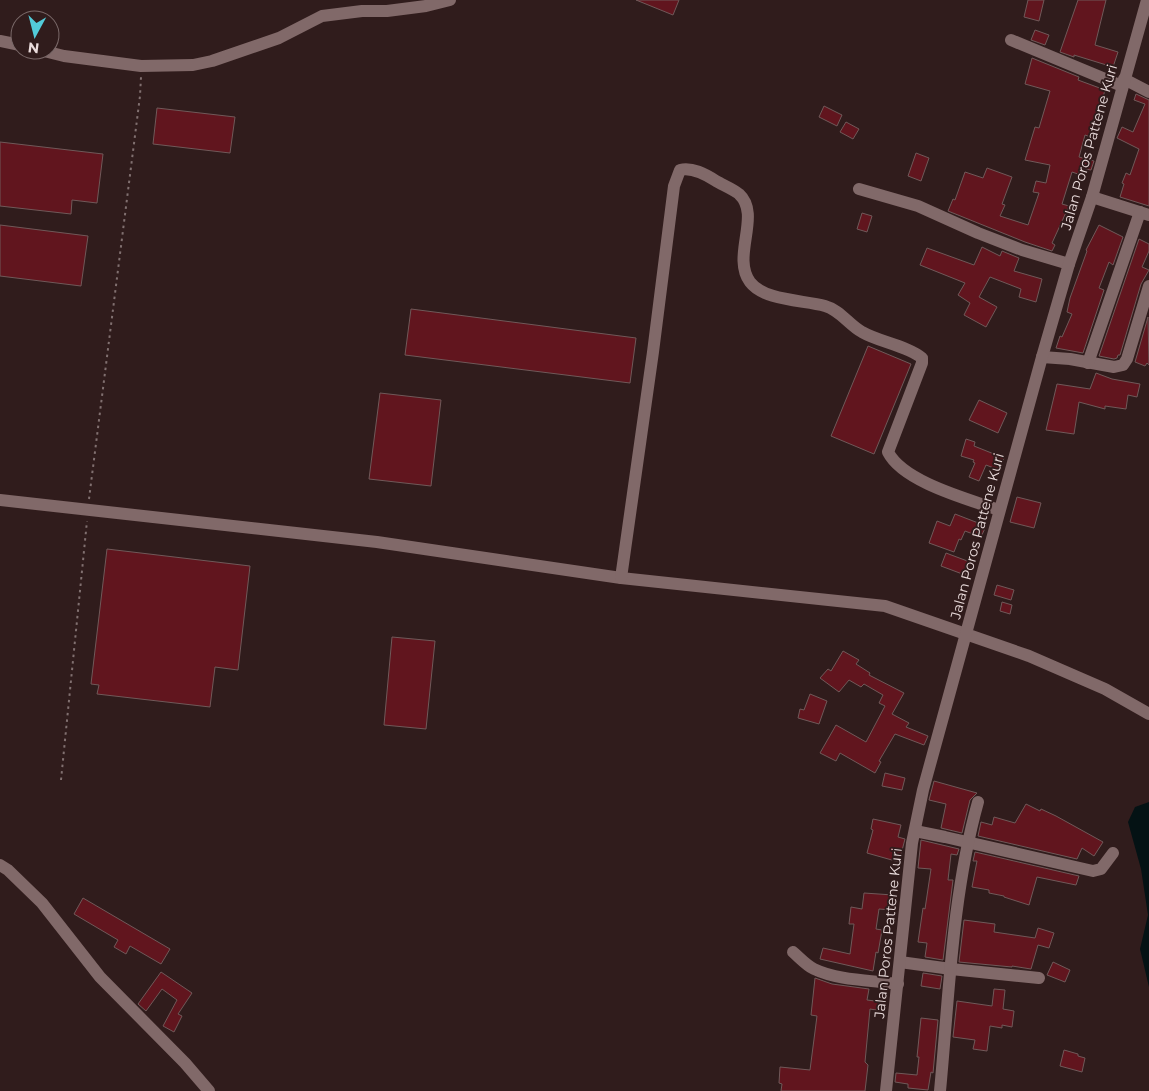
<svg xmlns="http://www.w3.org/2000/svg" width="1149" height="1091" viewBox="0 0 1149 1091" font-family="Montserrat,sans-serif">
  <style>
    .water { fill: #041214 }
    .building { fill: #61151e; stroke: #705959 }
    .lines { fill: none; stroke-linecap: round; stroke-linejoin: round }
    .path { stroke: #817070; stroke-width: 2; stroke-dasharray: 2.5 4; stroke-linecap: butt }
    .minor { stroke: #816969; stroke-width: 12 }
    .labels { text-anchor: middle; stroke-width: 4; stroke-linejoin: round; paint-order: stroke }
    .street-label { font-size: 14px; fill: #eadcdc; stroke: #301c1c }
  </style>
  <rect width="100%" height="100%" fill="#301c1c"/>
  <path class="water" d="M1149,802V987L1140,949L1148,915L1141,869L1128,822L1135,807Z"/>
  <g class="building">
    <path d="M636,0H679L673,15Z"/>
    <path d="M1028,0H1044L1039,21L1024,17Z"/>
    <path d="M1078,0H1106L1095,45L1118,52L1113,67L1074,55V57L1060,52Z"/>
    <path d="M1035,30L1049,35L1045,45L1031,40Z"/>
    <path d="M1032,58L1079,77L1078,80L1105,90L1095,126L1091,137L1085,135L1079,157L1094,161L1091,170L1080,168L1078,174L1072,172L1062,204L1069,206L1052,243L1055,245L1052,251L1025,242L948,211L953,199L955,200L965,172L983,178L987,168L1012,177L1002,204L1005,205L1000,216L1028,225L1039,193L1033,192L1036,181L1046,183L1050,165L1025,160L1035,127L1039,128L1050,91L1025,84Z"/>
    <path d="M1136,94L1149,100V206L1120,197L1124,184L1122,183L1126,173L1130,175L1139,149L1117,138L1122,127L1133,132L1145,104L1134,100Z"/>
    <path d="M824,106L842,115L837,126L819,117Z"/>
    <path d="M157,108L235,117L230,153L153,144Z"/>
    <path d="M846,122L859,129L853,139L840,132Z"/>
    <path d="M0,142L103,154L97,203L72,200L71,214L0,206Z"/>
    <path d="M916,153L929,158L921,181L908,176Z"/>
    <path d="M862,213L872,216L867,232L857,229Z"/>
    <path d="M0,225L88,236L81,286L0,276Z"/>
    <path d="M1099,225L1123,237L1113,265L1109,262L1099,288L1104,290L1083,353L1056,348L1060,336L1062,337L1072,314L1067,312L1070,298L1087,251L1086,250Z"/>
    <path d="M1139,239L1149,244V251L1142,267L1149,270L1141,284L1120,355H1118L1117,358L1114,359L1099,356Z"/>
    <path d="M982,247L1000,256L1002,251L1019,258L1014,271L1042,279L1036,302L1019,297L1021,289L990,277L979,297L997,307L986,327L964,315L970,303L958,295L965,283L920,265L927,248L974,265Z"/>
    <path d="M411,309L636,338L630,383L405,355Z"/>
    <path d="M1148,317L1149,365L1147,363L1145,366L1135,362Z"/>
    <path d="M868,346L911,364L874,454L831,436Z"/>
    <path d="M1096,373L1112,379L1140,384L1137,397L1128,395L1126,409L1105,406V409L1079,402L1074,434L1046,430L1057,384L1090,389Z"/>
    <path d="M380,393L441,400L431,486L369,479Z"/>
    <path d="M979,400L1007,413L998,433L969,420Z"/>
    <path d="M966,439L975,442L974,446L1004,458L999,470L986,465L979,481L969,477L975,463L973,462L974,460L961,456Z"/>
    <path d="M1017,497L1041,503L1034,528L1010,522Z"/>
    <path d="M955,514L986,526L981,537L965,531L961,540L959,539L954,552L929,543L937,521L950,526Z"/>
    <path d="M107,549L250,566L238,670L215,667L210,707L97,694L99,685L91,684Z"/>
    <path d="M946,553L970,562L965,575L941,566Z"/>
    <path d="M997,585L1014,590L1011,600L994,595Z"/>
    <path d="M1002,602L1012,605L1010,614L1000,611Z"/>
    <path d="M392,637L435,641L426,729L384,725Z"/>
    <path d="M843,651L859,660L856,664L870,673L869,675L904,693L892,714L909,723L906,727L928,736L924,745L895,734L879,761L881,762L875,773L840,753L836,761L820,753L836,725L866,742L885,706L879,703L883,695L864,684L861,687L849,680L839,692L820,678L828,669L831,671Z"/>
    <path d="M810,694L827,701L819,724L798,718L800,709L804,710Z"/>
    <path d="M885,773L905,778L902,790L882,786Z"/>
    <path d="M934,781L977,793L970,800L962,833L941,828L946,804L929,800Z"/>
    <path d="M1026,804L1040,811L1041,809L1056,816L1103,842L1094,856L1082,848L1077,859L978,836L981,822L992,825L994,817L1015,823Z"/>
    <path d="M873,819L901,825L898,837L905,839L899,862L867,853L873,830L871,829Z"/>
    <path d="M921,840L959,849L957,855L951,854L948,880H953L943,960L925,957L927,943L918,942L923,908L925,909L931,869L918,868Z"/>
    <path d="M975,852L1079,876L1076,885L1037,877L1029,905L1004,897V896L989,893V890L972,887L977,861H973Z"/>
    <path d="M864,893L893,895L892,910L879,909L876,929L882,930L878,953L876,952L873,971L820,959L823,948L850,954L854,924H849L851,907L862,909Z"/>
    <path d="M83,898L170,949L161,964L130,946L126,954L114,947L118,940L74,914Z"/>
    <path d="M964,920L995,924L994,932L1035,938L1038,928L1054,933L1049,948L1038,945L1031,969L1012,966V967L959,962Z"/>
    <path d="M1053,962L1070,970L1065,982L1047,975Z"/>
    <path d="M161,972L192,993L178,1014L182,1016L174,1032L163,1026L177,1000L162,989L146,1011L138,1004Z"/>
    <path d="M923,973L942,976L940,989L921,986Z"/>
    <path d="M815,978L832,984L869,989L867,1000L883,1002L882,1011L870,1009L865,1062L868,1065L865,1091H781L782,1084L779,1083L780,1067L810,1070L817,1016L811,1015Z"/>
    <path d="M994,989L1005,990L1003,1009L1014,1011L1012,1027L1002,1025V1028L990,1026L987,1051L973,1049L975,1040L953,1037L957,1001L992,1006Z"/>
    <path d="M921,1018L938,1020L933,1073L931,1072L928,1090L908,1088V1084L895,1082L896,1073L917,1075L919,1057H917Z"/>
    <path d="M1064,1050L1078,1054V1056L1085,1058L1082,1072L1060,1066Z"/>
  </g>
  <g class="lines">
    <g class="path">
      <path d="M89,499L140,96L141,77"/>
      <path d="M61,780L87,521"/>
    </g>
    <g class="minor">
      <path d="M1011,40L1122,86"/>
      <path d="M0,41L20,45"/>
      <path d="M40,50L64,56L141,66L193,65L212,61L279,38L322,16L362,11H387L426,6L450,0"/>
      <path d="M1124,79L1149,92"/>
      <path d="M859,189L918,206L978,233L1022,250L1069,264"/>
      <path d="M1092,197L1149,215"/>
      <path d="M1042,357L1070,359L1114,367L1123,365L1127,359L1149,286"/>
      <path d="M1088,363L1140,212"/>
      <path d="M0,500L377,542L621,578L885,606L1029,656L1105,689L1149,714"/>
      <path d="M621,578L653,352L674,186L680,170C692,167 705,174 716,181C723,185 733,189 739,194C762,215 731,256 750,282C764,301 804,300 825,306C840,310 849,325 862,332C879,342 908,346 922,358V363L888,452C903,482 968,499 999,510"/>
      <path d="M915,831L945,837L1093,871L1101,869L1113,853"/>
      <path d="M0,865L8,870L42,903L100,977L185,1063L209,1091"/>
      <path d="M793,952C799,957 806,965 814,969C839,981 871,980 898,984"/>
      <path d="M900,962L951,969L1039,978"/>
      <path d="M886,1091L912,843L923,790L1042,357L1069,264L1092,197L1147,0"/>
      <path d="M940,1091C949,996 952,895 978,802"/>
    </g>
  </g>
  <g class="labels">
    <g class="street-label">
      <text transform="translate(1089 147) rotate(-74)" y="5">Jalan Poros Pattene Kuri</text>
      <text transform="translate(977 536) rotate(-75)" y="5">Jalan Poros Pattene Kuri</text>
      <text transform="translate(888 933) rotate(-84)" y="5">Jalan Poros Pattene Kuri</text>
    </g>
  </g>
  <g transform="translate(35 35) rotate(187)"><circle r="24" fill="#301c1c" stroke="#7a6969"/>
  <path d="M0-4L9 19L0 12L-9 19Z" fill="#52cbd9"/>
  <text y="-8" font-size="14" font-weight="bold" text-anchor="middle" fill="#eadcdc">N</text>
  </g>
</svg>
